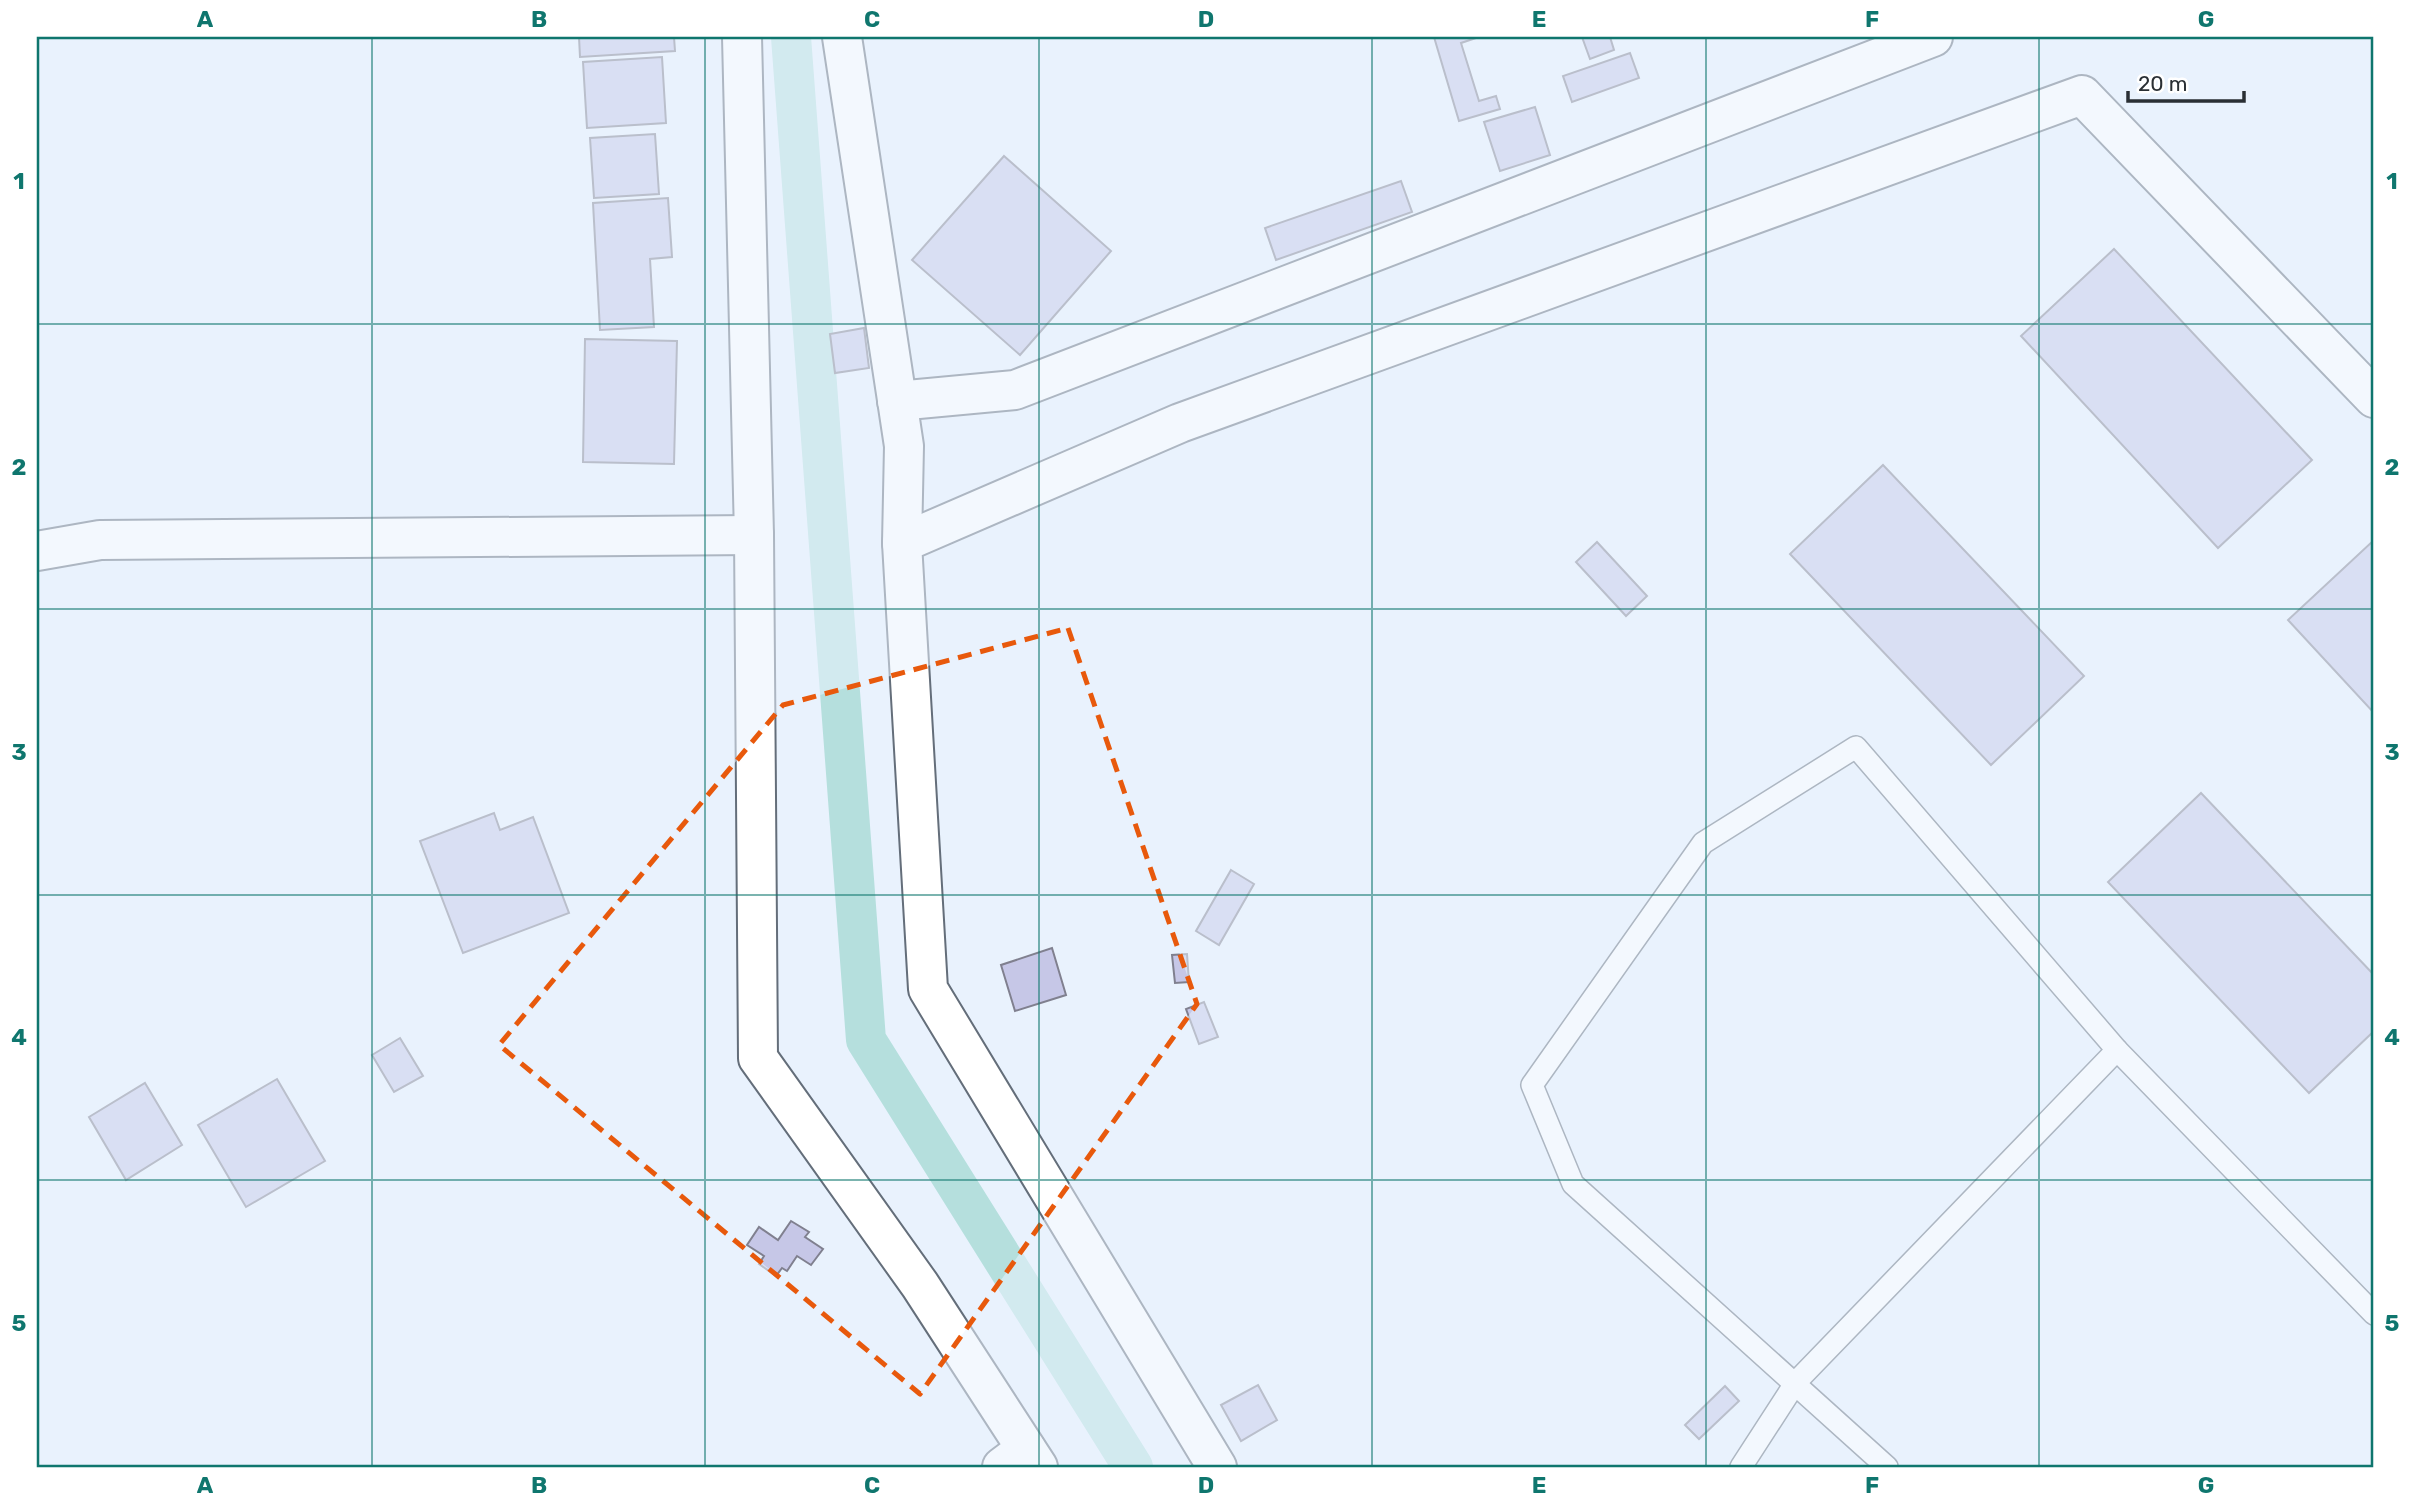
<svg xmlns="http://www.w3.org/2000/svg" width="2411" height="1504" viewBox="0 0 2411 1504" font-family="Rubik,sans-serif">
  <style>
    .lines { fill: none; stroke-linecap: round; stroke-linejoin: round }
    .canal { stroke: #b5dfdd; stroke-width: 40 }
    .building { fill: #c6c7e7; stroke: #80808f; stroke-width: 2 }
    .lane-casing { stroke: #646e7a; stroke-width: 24 }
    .street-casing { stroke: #646e7a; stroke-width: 42 }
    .secondary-casing { stroke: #646e7a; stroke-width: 42 }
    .lane { stroke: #fff; stroke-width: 21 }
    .street { stroke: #fff; stroke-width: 38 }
    .secondary { stroke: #fff; stroke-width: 38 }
    .marked { fill: none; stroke: #e8590c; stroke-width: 5; stroke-dasharray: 14 9; stroke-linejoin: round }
    .grid { fill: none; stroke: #0f766e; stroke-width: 2; stroke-opacity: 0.55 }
    .neatline { fill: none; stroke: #0f766e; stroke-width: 2.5 }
    .grid-label { font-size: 23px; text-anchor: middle; font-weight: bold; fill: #0f766e }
  </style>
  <rect width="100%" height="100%" fill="#e9f2fd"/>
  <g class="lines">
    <path class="canal" d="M791,37L866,1040L1133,1467"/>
  </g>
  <g class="building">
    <path d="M579,37H674L675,51L580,57Z"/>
    <path d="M1434,37H1479L1461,43L1479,101L1496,96L1500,109L1459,121Z"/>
    <path d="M1582,37H1610L1614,50L1590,59Z"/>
    <path d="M1630,53L1639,78L1572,102L1563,76Z"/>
    <path d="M662,57L666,123L587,128L583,62Z"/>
    <path d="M1535,107L1550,155L1500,171L1484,122Z"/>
    <path d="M655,134L659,194L594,198L590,138Z"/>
    <path d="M1004,156L1111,251L1020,355L912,260Z"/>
    <path d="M1401,181L1412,212L1276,260L1265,228Z"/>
    <path d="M668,198L672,257L650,259L654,327L600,330L593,203Z"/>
    <path d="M2114,249L2312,460L2218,548L2021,336Z"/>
    <path d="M864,328L869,368L835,373L830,334Z"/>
    <path d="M585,339L677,341L674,464L583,462Z"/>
    <path d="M1883,465L2084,676L1991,765L1790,554Z"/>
    <path d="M2374,540V713L2288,620Z"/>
    <path d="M1597,542L1647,596L1626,616L1576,562Z"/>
    <path d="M2201,793L2374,975V1031L2309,1093L2108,882Z"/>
    <path d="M494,813L500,830L533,817L569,913L463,953L420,841Z"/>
    <path d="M1231,870L1254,884L1219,945L1196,931Z"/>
    <path d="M1052,948L1066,995L1015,1011L1001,965Z"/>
    <path d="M1187,954L1189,982L1175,983L1172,955Z"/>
    <path d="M1204,1002L1218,1037L1199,1044L1186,1009Z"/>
    <path d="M400,1038L423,1076L394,1092L372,1055Z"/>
    <path d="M277,1079L325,1161L246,1207L198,1125Z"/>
    <path d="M145,1083L182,1145L126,1180L89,1117Z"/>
    <path d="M791,1221L809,1232L805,1237L823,1249L811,1265L797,1256L787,1271L782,1268L776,1276L759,1264L764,1256L747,1245L759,1227L778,1240Z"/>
    <path d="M1258,1385L1277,1420L1241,1441L1221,1405Z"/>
    <path d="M1725,1386L1739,1401L1699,1439L1685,1425Z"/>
  </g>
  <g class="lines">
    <g class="lane-casing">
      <g id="lane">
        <path d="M1741,1467L1796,1382L2117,1050L2374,1314"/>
        <path d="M1887,1467L1573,1184L1532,1085L1703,843L1856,747L2117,1050"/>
      </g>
    </g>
    <g class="street-casing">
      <g id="street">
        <path d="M842,37L904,446L902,543"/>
        <path d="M897,401L1015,390L1933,37"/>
        <path d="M1002,1467L1026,1449"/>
        <path d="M1217,1467L928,989L902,543L1180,423L2082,95L2374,398"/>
      </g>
    </g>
    <g class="secondary-casing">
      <g id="secondary">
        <path d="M742,37L754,535L758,1058L920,1285L1038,1467"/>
        <path d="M37,551L100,540L754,535"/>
      </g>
    </g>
    <use href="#lane" class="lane"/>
    <use href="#street" class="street"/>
    <use href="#secondary" class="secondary"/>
  </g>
  <path d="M0 0H2411V1504H0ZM1068,628L1197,1004L920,1394L499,1045L783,705Z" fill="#e9f2fd" fill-opacity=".55" fill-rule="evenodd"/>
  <path class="marked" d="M1068,628L1197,1004L920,1394L499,1045L783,705Z"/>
  <path class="grid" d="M372,37V1467M705,37V1467M1039,37V1467M1372,37V1467M1706,37V1467M2039,37V1467M37,324H2374M37,609H2374M37,895H2374M37,1180H2374"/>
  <rect width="2411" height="1504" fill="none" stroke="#ffffff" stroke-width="77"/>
  <path d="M2128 91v10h116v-10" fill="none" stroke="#2a2f34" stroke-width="3.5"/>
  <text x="2138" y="91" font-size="21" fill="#2a2f34" stroke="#ffffff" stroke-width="5" paint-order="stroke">20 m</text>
  <rect x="38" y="38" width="2334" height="1428" class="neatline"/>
  <g class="grid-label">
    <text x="205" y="27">A</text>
    <text x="539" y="27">B</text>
    <text x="872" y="27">C</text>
    <text x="1206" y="27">D</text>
    <text x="1539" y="27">E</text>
    <text x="1872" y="27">F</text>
    <text x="2206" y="27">G</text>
    <text x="19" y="189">1</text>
    <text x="2392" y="189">1</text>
    <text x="19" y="475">2</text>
    <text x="2392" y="475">2</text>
    <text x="19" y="760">3</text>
    <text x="2392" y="760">3</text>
    <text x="19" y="1045">4</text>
    <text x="2392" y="1045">4</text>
    <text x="19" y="1331">5</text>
    <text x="2392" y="1331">5</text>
    <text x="205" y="1493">A</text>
    <text x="539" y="1493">B</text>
    <text x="872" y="1493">C</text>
    <text x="1206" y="1493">D</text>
    <text x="1539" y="1493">E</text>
    <text x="1872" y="1493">F</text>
    <text x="2206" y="1493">G</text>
  </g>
</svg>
